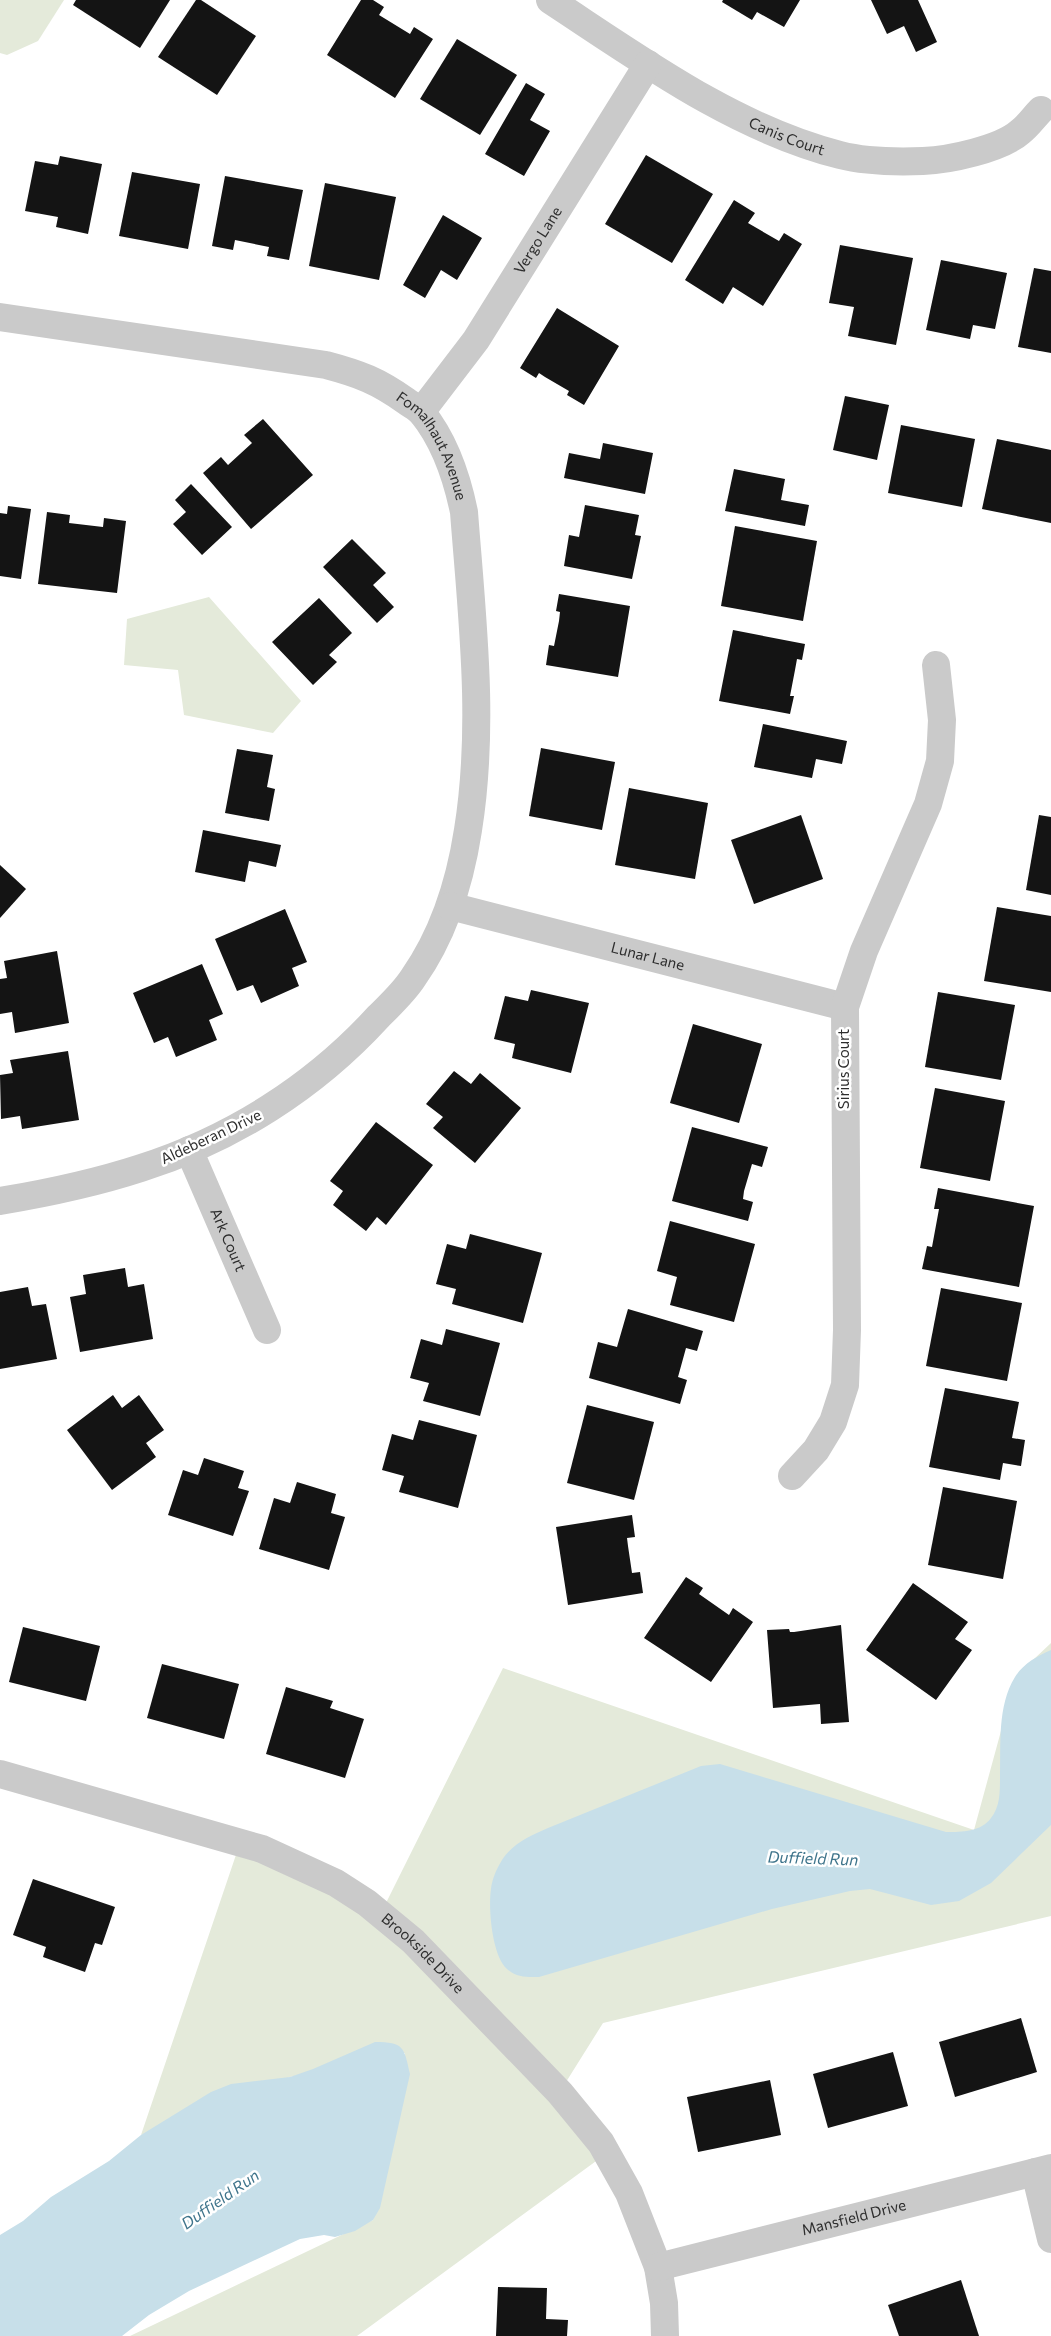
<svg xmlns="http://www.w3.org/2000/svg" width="1051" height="2336" viewBox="0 0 1051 2336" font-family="Commissioner,sans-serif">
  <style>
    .green { fill: #e4eada }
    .water { fill: #c7dfe9 }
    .building { fill: #141414 }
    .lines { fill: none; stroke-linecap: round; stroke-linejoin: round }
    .street { stroke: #cacaca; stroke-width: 28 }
    .labels { text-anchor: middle; stroke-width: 5; stroke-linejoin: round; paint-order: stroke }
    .street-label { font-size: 15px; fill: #2d2d2d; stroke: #fff }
    .water-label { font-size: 16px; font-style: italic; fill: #3e748b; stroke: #fff }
  </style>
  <rect width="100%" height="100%" fill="#fff"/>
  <g class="green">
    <path d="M0,0H64L38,41L7,55L0,53Z"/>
    <path d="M209,597L301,701L273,733L184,715L178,670L124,665L127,619Z"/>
    <path d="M1051,1643V1916L603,2023L566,2082L618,2145L357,2336H130L373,2220L405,2053L290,2077L141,2135L239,1846L385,1905L503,1668L974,1830L1016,1676Z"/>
  </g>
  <g class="water">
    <path d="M1051,1650V1825L991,1883L959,1901L931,1905L870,1889L850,1891L772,1909L539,1977C527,1977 517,1978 507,1969C492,1956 488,1908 491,1889C492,1879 497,1868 502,1860C513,1843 530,1836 548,1828L701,1766L720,1764L946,1832C962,1832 981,1832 991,1818C1000,1807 1000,1792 1000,1778C1001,1745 997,1706 1015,1677C1023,1664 1037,1656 1051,1650Z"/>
    <path d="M375,2042C404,2042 404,2047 410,2074L380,2208L373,2220L355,2231L335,2237L324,2235L300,2239L189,2291L149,2315L122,2336H0V2235L23,2221L51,2197L109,2161L141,2135L211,2092L231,2084L290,2077L313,2069Z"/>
  </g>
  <g class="building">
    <path d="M76,0H170L140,48L73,5Z"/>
    <path d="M196,0H201L256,36L217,95L158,57Z"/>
    <path d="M361,0H373L384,7L379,15L410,34L414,27L433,39L395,98L327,55Z"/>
    <path d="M723,0H800L784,27L757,12L752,20L722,2Z"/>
    <path d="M871,0H918L937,42L916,52L904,26L887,34Z"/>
    <path d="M457,39L517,75L480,135L420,99Z"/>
    <path d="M526,83L545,94L530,120L550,131L524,176L485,154Z"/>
    <path d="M646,155L713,194L672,263L605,224Z"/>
    <path d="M60,156L102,164L88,234L56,227L58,217L25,211L35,161L58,165Z"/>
    <path d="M132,172L200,184L188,249L119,236Z"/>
    <path d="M225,176L303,190L289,260L267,256L269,247L235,240L233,250L212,246Z"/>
    <path d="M325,183L396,197L379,280L309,266Z"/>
    <path d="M734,200L755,213L748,223L779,241L784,233L802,244L763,306L733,287L723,304L685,280Z"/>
    <path d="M443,215L482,238L457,280L441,270L425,298L403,285Z"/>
    <path d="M840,245L913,258L896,345L848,336L854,307L829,303Z"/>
    <path d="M941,260L1007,273L995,329L973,325L970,339L926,330Z"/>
    <path d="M1034,268L1051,271V353L1018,347Z"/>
    <path d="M557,308L619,346L584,405L567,395L569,391L545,377L539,373L536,378L520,368Z"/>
    <path d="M845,396L889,405L877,460L833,450Z"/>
    <path d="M263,419L313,475L251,529L203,473L221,457L228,465L252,443L244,435Z"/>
    <path d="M901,425L975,439L962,507L888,493Z"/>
    <path d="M997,439L1051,450V523L982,509Z"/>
    <path d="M603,443L653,453L645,494L564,478L569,453L600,459Z"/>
    <path d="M734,469L785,479L781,500L809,505L805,526L725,511Z"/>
    <path d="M191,484L232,527L202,555L173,524L186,512L175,500Z"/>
    <path d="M585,505L639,515L635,535L641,536L632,579L564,566L569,535L579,537Z"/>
    <path d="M8,506L31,509L21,579L0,576V513L7,514Z"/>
    <path d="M47,512L70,515L69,523L103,527L104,518L126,521L117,593L38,584Z"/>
    <path d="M735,526L817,541L803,621L721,606Z"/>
    <path d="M352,539L386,573L373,585L394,607L377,623L323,567Z"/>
    <path d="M559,594L630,606L618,677L546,665L549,645L554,646L559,621L560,612L556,611Z"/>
    <path d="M319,598L352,633L329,655L337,662L313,685L272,642Z"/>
    <path d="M733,630L805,644L802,660L797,659L795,670L790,696H794L790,714L719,701Z"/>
    <path d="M763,724L847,741L842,764L816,759L812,778L754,767Z"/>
    <path d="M541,748L615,762L602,830L529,816Z"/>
    <path d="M237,749L273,755L267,787L275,789L269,821L225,813Z"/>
    <path d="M629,788L708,803L695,879L615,865Z"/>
    <path d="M801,815L823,879L754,904L731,840Z"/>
    <path d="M1039,815L1051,817V895L1026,890Z"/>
    <path d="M203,830L281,845L276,867L249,861L245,882L195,872Z"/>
    <path d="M0,865L26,889L0,918Z"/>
    <path d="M997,907L1051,916V992L984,981Z"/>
    <path d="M285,909L307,962L292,968L299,986L261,1003L253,985L237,991L215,939Z"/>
    <path d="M57,951L69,1023L15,1033L12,1012L0,1014V979L7,978L4,961Z"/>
    <path d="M202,964L223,1014L209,1020L217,1040L176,1057L168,1037L154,1043L133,993Z"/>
    <path d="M531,990L589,1003L571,1073L512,1058L515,1044L494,1039L505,996L528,1001Z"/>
    <path d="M938,992L1015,1005L1001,1080L925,1067Z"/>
    <path d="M693,1024L762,1044L739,1123L670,1103Z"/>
    <path d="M68,1051L79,1120L22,1129L20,1116L1,1119L0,1075L13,1073L10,1060Z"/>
    <path d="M454,1071L471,1084L480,1073L521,1108L475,1163L433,1128L443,1117L426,1104Z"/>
    <path d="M935,1088L1005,1101L990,1181L920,1168Z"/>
    <path d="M376,1122L433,1165L386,1225L377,1217L366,1231L333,1205L343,1191L330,1181Z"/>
    <path d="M692,1127L768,1147L762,1167L752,1164L744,1191L743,1199L753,1202L748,1221L672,1201Z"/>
    <path d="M938,1188L1034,1206L1019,1287L922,1269L927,1246L932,1247L939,1209H934Z"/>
    <path d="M670,1221L755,1244L734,1322L670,1305L677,1277L657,1271Z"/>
    <path d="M470,1234L542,1253L523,1323L452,1304L456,1289L436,1284L447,1244L466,1249Z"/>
    <path d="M125,1268L128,1287L144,1284L153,1339L80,1352L70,1297L86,1294L83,1275Z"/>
    <path d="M28,1287L32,1306L46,1304L57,1359L0,1369V1292Z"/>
    <path d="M941,1288L1022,1303L1007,1381L926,1366Z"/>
    <path d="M628,1309L703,1331L697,1351L686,1348L678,1377L687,1380L680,1404L589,1378L598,1342L617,1347Z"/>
    <path d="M446,1329L500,1343L480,1416L423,1401L429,1383L410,1378L421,1339L442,1345Z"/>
    <path d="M945,1388L1019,1402L1012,1438L1025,1440L1021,1466L1003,1463L1000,1480L929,1467Z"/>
    <path d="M113,1395L122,1408L139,1395L164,1430L146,1443L156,1457L112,1490L67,1430Z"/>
    <path d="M587,1405L654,1422L634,1500L567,1483Z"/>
    <path d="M419,1420L477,1435L458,1508L399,1492L404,1476L382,1470L392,1434L413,1440Z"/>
    <path d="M204,1458L244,1471L238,1488L249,1491L233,1536L168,1515L183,1470L198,1475Z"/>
    <path d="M297,1482L336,1494L331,1513L345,1517L329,1570L259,1549L274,1498L290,1503Z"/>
    <path d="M943,1487L1017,1501L1003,1579L928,1565Z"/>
    <path d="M632,1515L635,1537L627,1538L628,1546L632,1573L640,1572L643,1593L568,1605L556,1527Z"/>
    <path d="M686,1577L703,1588L699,1594L729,1615L733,1608L753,1622L711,1682L644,1638Z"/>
    <path d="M913,1583L968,1622L955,1639L972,1650L936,1700L866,1650Z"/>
    <path d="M841,1625L849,1722L821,1724L820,1704L773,1708L767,1630L789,1629L790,1632H794Z"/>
    <path d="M23,1627L100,1646L86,1701L9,1682Z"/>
    <path d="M162,1664L239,1684L224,1739L147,1718Z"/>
    <path d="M286,1687L333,1701L330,1708L364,1719L345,1778L266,1754Z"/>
    <path d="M33,1879L115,1907L102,1945L95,1943L85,1972L43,1957L46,1947L13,1935Z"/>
    <path d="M1021,2018L1037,2072L955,2097L939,2042Z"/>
    <path d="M893,2052L908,2106L828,2128L813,2074Z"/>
    <path d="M770,2080L781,2135L698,2152L687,2097Z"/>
    <path d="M961,2280L979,2336H899L888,2305Z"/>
    <path d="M498,2287L547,2288L546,2319L568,2320L567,2336H496Z"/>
  </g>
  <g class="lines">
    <g class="street">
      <path id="s1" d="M550,0C640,59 734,128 840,155C867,162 896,162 923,161C949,160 1001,149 1020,132C1028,126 1034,117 1041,110"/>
      <path id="s2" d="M0,317L326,365C360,374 378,381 406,401C411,405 418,408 422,413C444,440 457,478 464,512C472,617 485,724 468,830C460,882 444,934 413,978C404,992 390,1005 378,1017C314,1087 232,1139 141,1168C95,1183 48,1193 0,1201"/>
      <path id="s3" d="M421,412L476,340L648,64"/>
      <path id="s4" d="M450,906L845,1007"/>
      <path id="s5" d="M189,1150L267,1330"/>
      <path d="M792,1476L816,1450L833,1422L845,1385L847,1330L845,1007L864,951L928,804L940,761L942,720L936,665"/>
      <path id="s6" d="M0,1774L262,1849L336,1883L367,1903L413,1941L560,2093L601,2143L629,2193L658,2267L664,2303L665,2336"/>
      <path d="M1035,2172L1051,2239"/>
      <path id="s7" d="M658,2267L1051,2168"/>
    </g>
  </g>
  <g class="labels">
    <g class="street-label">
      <text dy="5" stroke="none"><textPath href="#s1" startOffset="274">Canis Court</textPath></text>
      <text dy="5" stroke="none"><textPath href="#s3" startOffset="208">Vergo Lane</textPath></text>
      <text dy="5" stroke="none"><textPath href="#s2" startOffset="471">Fomalhaut Avenue</textPath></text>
      <text dy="5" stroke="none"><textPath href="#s4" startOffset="204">Lunar Lane</textPath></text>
      <text transform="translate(844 1069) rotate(-90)" y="5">Sirius Court</text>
      <text transform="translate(211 1137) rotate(-25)" y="5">Aldeberan Drive</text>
      <text dy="5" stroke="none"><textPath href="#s5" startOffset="98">Ark Court</textPath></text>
      <text dy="5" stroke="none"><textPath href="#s6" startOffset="466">Brookside Drive</textPath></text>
      <text dy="5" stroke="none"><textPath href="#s7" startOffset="202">Mansfield Drive</textPath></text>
    </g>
    <g class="water-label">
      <text transform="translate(813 1858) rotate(2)" y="6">Duffield Run</text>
      <text transform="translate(220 2199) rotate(-35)" y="6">Duffield Run</text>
    </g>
  </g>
</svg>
